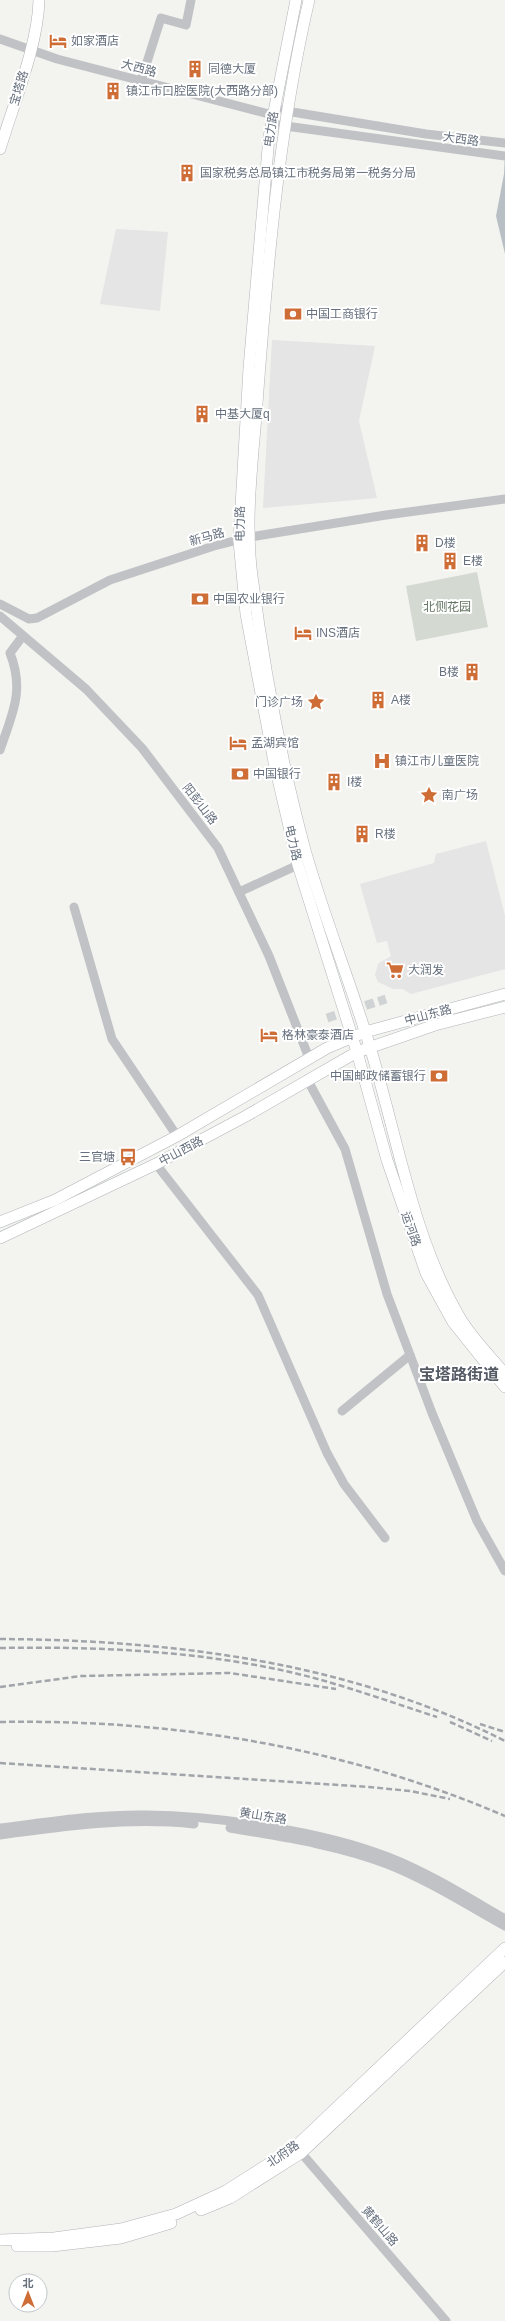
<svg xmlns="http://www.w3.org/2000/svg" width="505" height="2321" viewBox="0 0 505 2321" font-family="Arial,'Noto Sans SC',sans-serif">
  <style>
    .built { fill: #e4e5e4 }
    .green { fill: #d4dad2 }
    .water { fill: #b8c0c5 }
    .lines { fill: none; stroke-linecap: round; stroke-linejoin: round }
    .minor-tunnel { stroke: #d0d3d4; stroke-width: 9; stroke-dasharray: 9 4.5; stroke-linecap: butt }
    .major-casing { stroke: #b1b4b8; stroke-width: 12 }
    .minor { stroke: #c0c2c5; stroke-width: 9 }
    .major { stroke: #fff; stroke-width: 11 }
    .rail { stroke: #a1a5aa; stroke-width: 2.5; stroke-dasharray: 6 3; stroke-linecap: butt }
    .labels { text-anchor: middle; stroke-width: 4; stroke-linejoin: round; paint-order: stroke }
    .poi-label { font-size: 12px; fill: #66707e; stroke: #fff; text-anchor: start }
    .street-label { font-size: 12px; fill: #66707e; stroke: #fff }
    .park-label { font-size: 12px; fill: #657664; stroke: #fff }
    .district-label { font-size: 16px; font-weight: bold; fill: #535a64; stroke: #fff }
  </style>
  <rect width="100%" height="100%" fill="#f3f4f0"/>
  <g class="built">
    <path d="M116,229L168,232L160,311L100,304Z"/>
    <path d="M272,340L375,346L359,421L377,498L263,508Z"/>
    <path d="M486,841L505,916V969L411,994L403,989H393L378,982L375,975L378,964L391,956L387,941L377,943L360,884L434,863L436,854Z"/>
  </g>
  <path class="green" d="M477,572L488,627L416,641L406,586Z"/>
  <path class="water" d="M505,151V254L496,216L504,174Z"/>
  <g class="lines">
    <path class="minor-tunnel" d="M327,1018L386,999"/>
    <g class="major-casing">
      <g id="major">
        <path d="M296,0L269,137L249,368L239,541L246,614L274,762L298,865L357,1052L387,1160L426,1273L453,1322L505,1387"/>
        <path d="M309,0C279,129 268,259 258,390C254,451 244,515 252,576C264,668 281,761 305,850C324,917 350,981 370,1047C398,1138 412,1236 460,1318C472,1338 490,1356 505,1374"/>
        <path d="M0,149C13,105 38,46 39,0"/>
        <path d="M0,1222L55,1200L177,1136L327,1048L365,1032L505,994"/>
        <path d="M0,1238L156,1164L246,1116L357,1052L435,1025L505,1007"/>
        <path d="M201,2210L230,2198L301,2153L505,1962"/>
        <path d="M0,2240L54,2238L121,2229L176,2214L226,2191L295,2147L505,1948"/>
        <path d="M17,2246H52L121,2238L171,2223"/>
      </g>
    </g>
    <g class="minor">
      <path d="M0,39L57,59L273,115"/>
      <path d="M141,81L161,18L186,25L191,0"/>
      <path d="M274,109L426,134L505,143"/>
      <path d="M271,124L505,156"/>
      <path d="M0,604L29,619L37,618L110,580L214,546L250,537L386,515L505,499"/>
      <path d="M0,616L86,689L142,748L218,848L269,956L309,1058"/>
      <path d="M0,750C12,714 25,691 10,653L22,637"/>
      <path d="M239,892L298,865"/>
      <path d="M74,907L112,1039L177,1136"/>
      <path d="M307,1079L345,1149L387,1294L432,1413L477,1521L505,1571"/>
      <path d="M156,1164L258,1295L327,1453L344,1484L385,1538"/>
      <path d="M342,1411L410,1355"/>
      <path d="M0,1828C49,1822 98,1814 147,1815C218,1816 322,1831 388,1857C429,1873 467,1897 505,1919"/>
      <path d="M230,1828C283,1837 337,1845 387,1864C428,1880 467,1905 505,1926"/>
      <path d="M0,1835C64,1826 129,1817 194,1824"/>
      <path d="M297,2148L446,2321"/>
    </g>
    <use href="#major" class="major"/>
    <g class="rail">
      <path d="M0,1639C173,1640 349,1662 505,1741"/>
      <path d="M0,1648C106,1646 223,1652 325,1681C363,1692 400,1705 437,1717"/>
      <path d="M0,1687L81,1676L230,1673L336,1689"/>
      <path d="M0,1722C174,1719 344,1747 505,1816"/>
      <path d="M450,1722L492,1741"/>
      <path d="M480,1724L505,1732"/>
      <path d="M0,1763L369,1787L410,1791L450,1799"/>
    </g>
  </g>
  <defs>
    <g id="hotel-bare" transform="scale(1.38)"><path d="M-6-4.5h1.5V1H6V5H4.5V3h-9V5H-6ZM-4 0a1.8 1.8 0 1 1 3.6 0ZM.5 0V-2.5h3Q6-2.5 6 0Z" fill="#ce6d36" stroke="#fff" stroke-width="2.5" paint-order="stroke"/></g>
    <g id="building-bare" transform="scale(1.38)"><path d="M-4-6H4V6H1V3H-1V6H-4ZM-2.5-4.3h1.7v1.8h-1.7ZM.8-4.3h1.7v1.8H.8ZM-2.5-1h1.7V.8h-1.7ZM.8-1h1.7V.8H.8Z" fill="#ce6d36" stroke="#fff" stroke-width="2.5" paint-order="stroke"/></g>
    <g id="bank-bare" transform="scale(1.38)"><path d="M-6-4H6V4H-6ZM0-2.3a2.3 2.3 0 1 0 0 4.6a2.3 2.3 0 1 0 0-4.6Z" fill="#ce6d36" stroke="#fff" stroke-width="2.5" paint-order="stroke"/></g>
    <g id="sight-bare" transform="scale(1.38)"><path d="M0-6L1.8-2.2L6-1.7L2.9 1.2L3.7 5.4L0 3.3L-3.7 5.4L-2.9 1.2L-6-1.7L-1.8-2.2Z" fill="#ce6d36" stroke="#fff" stroke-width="2.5" paint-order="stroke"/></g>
    <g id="hospital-bare" transform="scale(1.38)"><path d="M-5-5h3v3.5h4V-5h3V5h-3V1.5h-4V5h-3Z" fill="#ce6d36" stroke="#fff" stroke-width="2.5" paint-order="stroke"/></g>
    <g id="supermarket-bare" transform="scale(1.38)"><path d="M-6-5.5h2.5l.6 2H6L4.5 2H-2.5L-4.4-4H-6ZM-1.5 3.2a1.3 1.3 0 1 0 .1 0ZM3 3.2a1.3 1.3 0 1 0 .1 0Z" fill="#ce6d36" stroke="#fff" stroke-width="2.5" paint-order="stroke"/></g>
    <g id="bus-bare" transform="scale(1.38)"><path d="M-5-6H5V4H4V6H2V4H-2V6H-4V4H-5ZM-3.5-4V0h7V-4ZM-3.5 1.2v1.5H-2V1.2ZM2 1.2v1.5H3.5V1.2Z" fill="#ce6d36" stroke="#fff" stroke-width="2.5" paint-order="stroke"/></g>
  </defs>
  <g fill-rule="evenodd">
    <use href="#hotel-bare" x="58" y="41"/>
    <use href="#building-bare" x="195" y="69"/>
    <use href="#building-bare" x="113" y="91"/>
    <use href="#building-bare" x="187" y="173"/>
    <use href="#bank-bare" x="293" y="314"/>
    <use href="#building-bare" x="202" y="414"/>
    <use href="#building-bare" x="422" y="543"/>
    <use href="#building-bare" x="450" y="561"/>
    <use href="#bank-bare" x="200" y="599"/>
    <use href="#hotel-bare" x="303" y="633"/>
    <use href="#building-bare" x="472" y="672"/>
    <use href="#building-bare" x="378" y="700"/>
    <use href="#sight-bare" x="316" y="702"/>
    <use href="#hotel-bare" x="238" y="743"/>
    <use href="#hospital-bare" x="382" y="761"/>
    <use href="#bank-bare" x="240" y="774"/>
    <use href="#building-bare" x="334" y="782"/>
    <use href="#sight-bare" x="429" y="795"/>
    <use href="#building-bare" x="362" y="834"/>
    <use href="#supermarket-bare" x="395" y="970"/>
    <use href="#hotel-bare" x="269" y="1035"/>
    <use href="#bank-bare" x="439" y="1076"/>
    <use href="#bus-bare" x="128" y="1157"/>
  </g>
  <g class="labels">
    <g class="poi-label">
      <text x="71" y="45">如家酒店</text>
      <text x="208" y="73">同德大厦</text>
      <text x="126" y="95">镇江市口腔医院(大西路分部)</text>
      <text x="200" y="177">国家税务总局镇江市税务局第一税务分局</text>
      <text x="306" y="318">中国工商银行</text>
      <text x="215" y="418">中基大厦q</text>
      <text x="435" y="547">D楼</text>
      <text x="463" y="565">E楼</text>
      <text x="213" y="603">中国农业银行</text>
      <text x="316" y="637">INS酒店</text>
      <text x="459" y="676" text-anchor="end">B楼</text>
      <text x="391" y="704">A楼</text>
      <text x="303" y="706" text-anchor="end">门诊广场</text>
      <text x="251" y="747">孟湖宾馆</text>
      <text x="395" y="765">镇江市儿童医院</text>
      <text x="253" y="778">中国银行</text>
      <text x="347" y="786">I楼</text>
      <text x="442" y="799">南广场</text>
      <text x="375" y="838">R楼</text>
      <text x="408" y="974">大润发</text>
      <text x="282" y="1039">格林豪泰酒店</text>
      <text x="426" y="1080" text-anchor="end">中国邮政储蓄银行</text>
      <text x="115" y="1161" text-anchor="end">三官塘</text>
    </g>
    <g class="street-label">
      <text transform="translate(139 68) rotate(15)" y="4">大西路</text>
      <text transform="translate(19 88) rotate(-73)" y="4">宝塔路</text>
      <text transform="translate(271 129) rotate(-81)" y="4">电力路</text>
      <text transform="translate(461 139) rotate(8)" y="4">大西路</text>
      <text transform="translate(240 524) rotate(-89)" y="4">电力路</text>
      <text transform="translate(207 537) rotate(-16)" y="4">新马路</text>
      <text transform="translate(200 804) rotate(52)" y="4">阳彭山路</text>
      <text transform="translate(293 843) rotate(77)" y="4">电力路</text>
      <text transform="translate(428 1015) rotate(-15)" y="4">中山东路</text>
      <text transform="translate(181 1151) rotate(-28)" y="4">中山西路</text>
      <text transform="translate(411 1229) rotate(71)" y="4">运河路</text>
      <text transform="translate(263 1816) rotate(9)" y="4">黄山东路</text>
      <text transform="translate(283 2154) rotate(-35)" y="4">北府路</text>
      <text transform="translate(380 2226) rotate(49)" y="4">黄鹤山路</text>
    </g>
    <g class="park-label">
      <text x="447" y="611">北侧花园</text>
    </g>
    <g class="district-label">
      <text x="459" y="1380">宝塔路街道</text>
    </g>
  </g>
  <g transform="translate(28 2293)"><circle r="19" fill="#ffffff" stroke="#c2c6cb"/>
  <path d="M0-3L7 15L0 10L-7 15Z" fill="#ce6d36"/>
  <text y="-6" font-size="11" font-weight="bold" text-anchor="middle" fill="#66707e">北</text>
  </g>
</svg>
